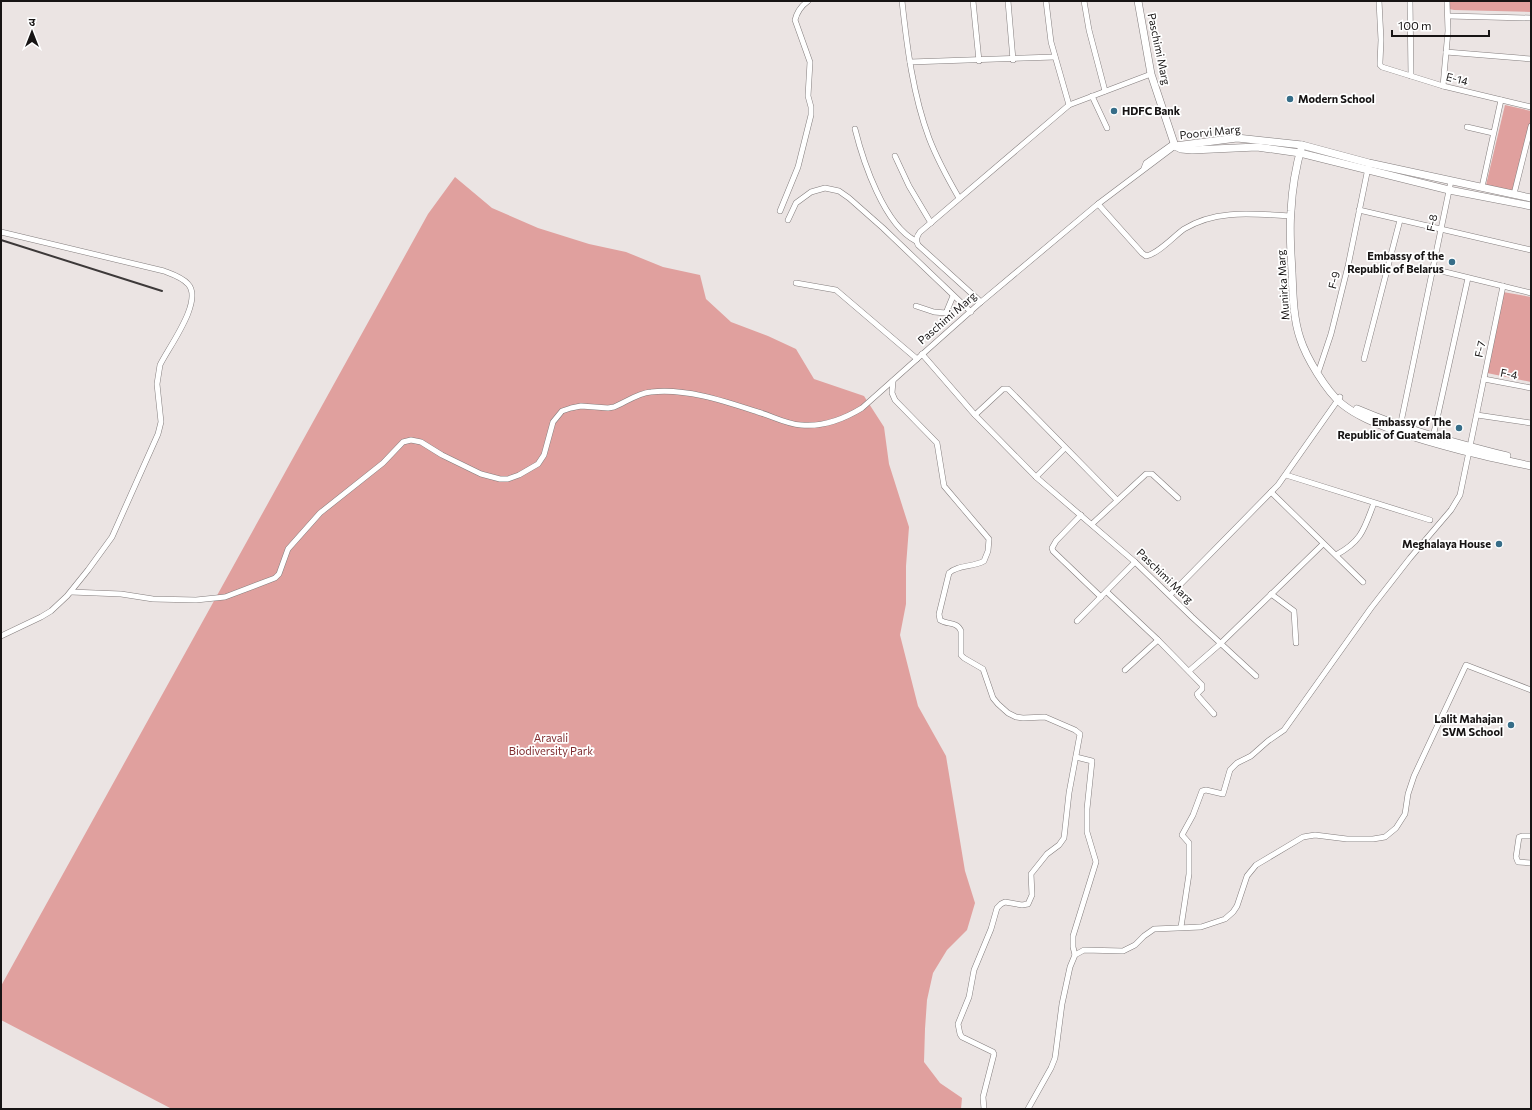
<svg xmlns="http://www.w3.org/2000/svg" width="1532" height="1110" viewBox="0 0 1532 1110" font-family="Commissioner,'Noto Sans Devanagari',sans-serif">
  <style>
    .green { fill: #e0a09e }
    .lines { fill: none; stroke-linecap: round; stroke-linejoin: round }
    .street-casing { stroke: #837d7d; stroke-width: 6 }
    .secondary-casing { stroke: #837d7d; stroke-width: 8 }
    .street { stroke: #fff; stroke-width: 5 }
    .secondary { stroke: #fff; stroke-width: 7 }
    .rail { stroke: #3d3939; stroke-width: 2 }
    .poi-dot { fill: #366d88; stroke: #fff; stroke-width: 1.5 }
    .labels { text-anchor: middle; stroke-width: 3.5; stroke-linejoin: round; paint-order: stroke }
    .street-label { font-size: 11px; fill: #171414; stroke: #fff }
    .poi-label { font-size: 11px; font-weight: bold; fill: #171414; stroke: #fff; text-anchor: end }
    .park-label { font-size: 11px; fill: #7f2c2f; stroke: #fff }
  </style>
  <rect width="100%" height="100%" fill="#ebe4e3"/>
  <g class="green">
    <path d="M1449,1H1531V12L1454,10L1449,9Z"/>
    <path d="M1505,105L1531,111V122L1513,191L1486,185Z"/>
    <path d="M455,177L492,208L538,228L589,244L626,252L663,267L700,275L706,299L731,322L768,336L796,349L814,379L864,396L884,427L889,464L909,527L906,566V604L900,635L918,706L946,756L965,871L975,903L967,930L947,950L933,973L927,1000L925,1029L924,1062L940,1083L962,1098L961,1109H172L1,1020V986L428,214Z"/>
    <path d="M1503,292L1531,297V382L1487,373Z"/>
  </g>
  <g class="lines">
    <g class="street-casing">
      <g id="street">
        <path d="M902,1C907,47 913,95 929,138C937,159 948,179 959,198"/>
        <path d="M973,1L979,61"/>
        <path d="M1008,1L1013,60"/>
        <path d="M1046,1L1051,42L1069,105"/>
        <path d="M1084,1L1089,30L1105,91"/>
        <path d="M1379,1L1381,40L1380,62V65L1382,67L1443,86L1531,107"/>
        <path d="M1410,1L1411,76"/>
        <path d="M1448,16L1531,18"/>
        <path d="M1446,52L1531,59"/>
        <path d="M910,62L1055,57"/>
        <path d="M1443,86L1448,31L1447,1"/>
        <path d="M1092,96L1107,128"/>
        <path d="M1467,127L1493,133"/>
        <path d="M855,129C863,161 884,225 916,241"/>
        <path d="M895,156L909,186L931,223"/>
        <path d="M1144,168L1146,163L1174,143"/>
        <path d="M1482,187L1501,100"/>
        <path d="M1514,194L1531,126"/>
        <path d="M1098,204L1142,253L1146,256C1158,254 1174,236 1184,229C1216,209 1254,214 1291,216"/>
        <path d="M1359,210L1531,250"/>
        <path d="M780,211L798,167L811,115V107L808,96L810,62L795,20C797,12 801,6 808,1"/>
        <path d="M788,220L796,203L811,192L825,188L839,191L849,198L883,228L971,312"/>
        <path d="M1,232L164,271C172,274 182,277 188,284C204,301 168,348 160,365L157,384L161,422L158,434L112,537L88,570L67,596L51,611L41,617L1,636"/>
        <path d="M1433,269L1531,293"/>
        <path d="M796,283L836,290L917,359"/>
        <path d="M981,302L918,245C916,240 916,237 920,232L1069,105L1151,74"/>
        <path d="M916,306L934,312L946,313L953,296"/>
        <path d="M922,354L975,415L1036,477L1135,562L1192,617L1256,676"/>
        <path d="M1364,359L1400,220"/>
        <path d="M1319,370L1331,334L1348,266L1368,168"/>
        <path d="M1484,379L1531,388"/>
        <path d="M893,381L892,393L895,400L937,443L944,486L989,539L988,551L984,561C974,567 957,565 949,573L939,614L940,620C947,625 957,621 961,631V655L964,658L983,669L993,698L998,704L1008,713L1016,717L1023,718L1045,717L1075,730L1080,734L1069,793L1064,838L1059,845L1047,854L1031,874L1032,895L1028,904L1022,905L1005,902L1001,904L997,908L991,929L974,970L969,997L958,1024L960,1034L962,1037L993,1052L994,1054L983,1097L984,1109"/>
        <path d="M975,415L1003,389H1008L1117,500"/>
        <path d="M1477,415L1531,423"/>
        <path d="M1400,427L1451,181"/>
        <path d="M1433,437L1468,278"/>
        <path d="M1286,475L1430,520"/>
        <path d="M1036,477L1065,448"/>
        <path d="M1271,492L1363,582"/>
        <path d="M1081,515L1056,541L1052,548L1053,551L1101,597"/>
        <path d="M1092,524L1146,474H1152L1178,498"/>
        <path d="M1336,555C1362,541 1364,529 1374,503"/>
        <path d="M71,592L121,594L153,599L196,600L225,597L275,578L279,574L288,549L320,513L383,463L403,442L411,440L421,442L442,455L481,474L500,479H508L519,475L538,464L544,455L553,422L562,411L571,408L581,406L608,408L614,407C626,402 638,393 651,392C686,388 724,401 758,412C772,416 786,424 801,425C822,427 844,419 862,408L981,302L1098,204L1175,146"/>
        <path d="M1107,592L1158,640L1202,685V689L1197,694L1198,696L1214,714"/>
        <path d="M1271,594L1294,611L1296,643"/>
        <path d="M1170,595L1278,485L1340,397"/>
        <path d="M1077,621L1135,562"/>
        <path d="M1125,670L1158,640"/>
        <path d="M1189,671L1220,644L1323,544"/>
        <path d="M1531,836H1522L1519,837L1516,857L1518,862L1531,863"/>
        <path d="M1181,927L1189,874V843L1182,835L1193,815L1202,791L1206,790L1223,794L1230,770L1237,763L1251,756L1268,741L1284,730L1371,608L1410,558L1451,510L1460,495L1503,286"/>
        <path d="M1075,955L1073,947V936L1096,862L1087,832V809L1092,761L1076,757"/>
        <path d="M1028,1109L1051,1068L1055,1058L1062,1004L1070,967L1075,955L1084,950L1123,951L1135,945L1144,936L1154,929L1201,927L1225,919L1233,912L1237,906L1247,876L1256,865L1303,837L1315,835L1347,839H1373L1385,837L1396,828L1405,814L1408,794L1414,776L1466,665L1531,690"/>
      </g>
    </g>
    <g class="secondary-casing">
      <g id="secondary">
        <path d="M1138,1L1151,74L1175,146"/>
        <path d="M1302,145C1296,166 1292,189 1291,211C1289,231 1291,252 1292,272C1293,294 1293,317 1300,338C1306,357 1326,391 1342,404C1357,416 1375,423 1393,430C1438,446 1484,456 1531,466"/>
        <path d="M1175,146L1181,149L1192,150L1257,147L1300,153L1449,190L1531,206"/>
        <path d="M1175,146L1237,138L1302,145L1369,163L1531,198"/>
        <path d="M1357,409C1406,430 1456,443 1507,456"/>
      </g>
    </g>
    <use href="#street" class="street"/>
    <use href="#secondary" class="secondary"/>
    <path class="rail" d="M1,240L162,291"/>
  </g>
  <g class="poi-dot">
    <circle cx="1290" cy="99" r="4"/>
    <circle cx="1114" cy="111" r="4"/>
    <circle cx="1452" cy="262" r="4"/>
    <circle cx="1459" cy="428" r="4"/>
    <circle cx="1499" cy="544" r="4"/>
    <circle cx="1511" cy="725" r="4"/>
  </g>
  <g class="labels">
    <g class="street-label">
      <text transform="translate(1159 49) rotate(78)" y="4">Paschimi Marg</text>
      <text transform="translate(1457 79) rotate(14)" y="4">E-14</text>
      <text transform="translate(1210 132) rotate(-6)" y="4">Poorvi Marg</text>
      <text transform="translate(1432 223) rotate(-79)" y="4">F-8</text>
      <text transform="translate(1334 280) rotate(-76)" y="4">F-9</text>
      <text transform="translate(1283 285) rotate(-94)" y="4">Munirka Marg</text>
      <text transform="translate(947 318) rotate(-41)" y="4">Paschimi Marg</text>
      <text transform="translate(1480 349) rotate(-78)" y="4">F-7</text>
      <text transform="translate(1509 374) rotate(11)" y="4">F-4</text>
      <text transform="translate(1165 576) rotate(44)" y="4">Paschimi Marg</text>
    </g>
    <g class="poi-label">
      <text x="1298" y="103" text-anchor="start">Modern School</text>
      <text x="1122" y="115" text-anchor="start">HDFC Bank</text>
      <text x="1444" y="260">Embassy of the<tspan x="1444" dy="13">Republic of Belarus</tspan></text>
      <text x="1451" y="426">Embassy of The<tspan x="1451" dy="13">Republic of Guatemala</tspan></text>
      <text x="1491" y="548">Meghalaya House</text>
      <text x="1503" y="723">Lalit Mahajan<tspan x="1503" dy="13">SVM School</tspan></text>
    </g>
    <g class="park-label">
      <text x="551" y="742">Aravali<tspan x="551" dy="13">Biodiversity Park</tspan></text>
    </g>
  </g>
  <rect width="1532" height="1110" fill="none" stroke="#171414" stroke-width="4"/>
  <g transform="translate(32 32)" stroke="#ffffff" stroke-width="3" paint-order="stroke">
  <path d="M0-3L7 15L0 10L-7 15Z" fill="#171414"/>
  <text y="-6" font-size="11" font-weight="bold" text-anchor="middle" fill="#171414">उ</text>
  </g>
  <path d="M1392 30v6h97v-6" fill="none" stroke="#171414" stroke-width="2"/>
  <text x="1398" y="30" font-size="12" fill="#171414" stroke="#ffffff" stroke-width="3" paint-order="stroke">100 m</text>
</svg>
